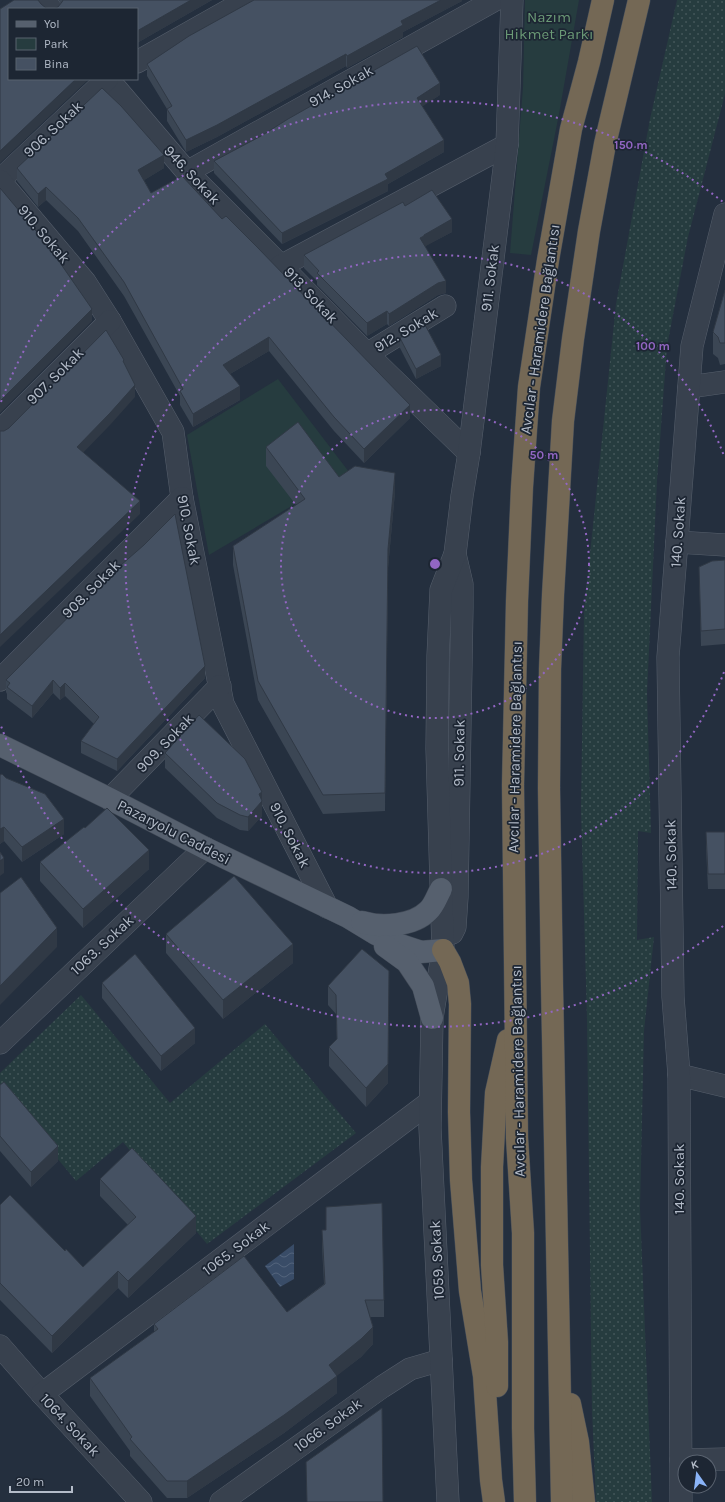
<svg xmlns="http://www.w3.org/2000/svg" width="725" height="1502" viewBox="0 0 725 1502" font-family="Karla,sans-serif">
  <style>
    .grass { fill: url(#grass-dots) }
    .green { fill: #263c3f }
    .water { fill: url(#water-waves) }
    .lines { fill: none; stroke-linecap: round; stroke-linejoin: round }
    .minor-casing { stroke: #565f6c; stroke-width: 23 }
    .major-casing { stroke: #414a57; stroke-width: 23 }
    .highway-casing { stroke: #434c59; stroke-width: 23 }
    .minor { stroke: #38414e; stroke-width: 22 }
    .major { stroke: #56606e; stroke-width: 22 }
    .highway { stroke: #746855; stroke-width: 22 }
    .wall { fill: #3b4654 }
    .shaded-wall { fill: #303945 }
    .building { fill: #455162; stroke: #303945 }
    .ring { fill: none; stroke: #9266c3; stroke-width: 2; stroke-dasharray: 2 4 }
    .labels { text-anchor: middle; stroke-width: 3.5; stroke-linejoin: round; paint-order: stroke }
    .park-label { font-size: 15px; fill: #6b9a76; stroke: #1d2633 }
    .street-label { font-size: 15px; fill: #b4bcc9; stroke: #1d2633 }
    .centre { fill: #9266c3; stroke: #1d2633; stroke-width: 2 }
    .ring-label { font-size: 12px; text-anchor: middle; font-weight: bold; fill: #9266c3; stroke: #1d2633; stroke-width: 3.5; stroke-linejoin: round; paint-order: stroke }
  </style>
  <defs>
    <pattern id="grass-dots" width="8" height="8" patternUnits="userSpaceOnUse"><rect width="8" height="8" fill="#263c3f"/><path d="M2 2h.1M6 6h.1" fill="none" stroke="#435659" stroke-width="1.8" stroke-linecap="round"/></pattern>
    <pattern id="water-waves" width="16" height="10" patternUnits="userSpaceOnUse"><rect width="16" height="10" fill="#394c67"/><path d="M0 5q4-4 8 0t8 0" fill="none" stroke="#53647b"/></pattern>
  </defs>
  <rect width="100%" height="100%" fill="#242f3e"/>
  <g class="grass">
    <path d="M677,0H725V94L688,237L667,346L657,481L647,693L651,833L638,831L637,940L654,937L644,1031L640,1208L652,1502H596L592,1411L587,1019L581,809L584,612L616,304L650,119Z"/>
    <path d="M81,995L170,1103L265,1024L356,1133L207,1244L123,1142L76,1181L0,1089V1073Z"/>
  </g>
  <g class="green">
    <path d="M525,0H579L559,114L531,255L510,253L523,87Z"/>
    <path d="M278,379L349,472L209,555L187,435Z"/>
  </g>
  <path class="water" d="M294,1244V1279L280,1287L265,1266Z"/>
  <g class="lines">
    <g class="minor-casing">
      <g id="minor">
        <path d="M45,0L51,9"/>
        <path d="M137,62L247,0"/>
        <path d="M108,79L187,172L281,266"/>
        <path d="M187,172L495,0"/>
        <path d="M0,180L107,79"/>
        <path d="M0,181L85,282L110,321L173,432L182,498L223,704L327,907"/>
        <path d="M367,354L445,306"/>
        <path d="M689,387L725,382"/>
        <path d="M0,431L110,321"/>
        <path d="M469,453L367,354L281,266L507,145"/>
        <path d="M677,542L725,545"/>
        <path d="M0,680L182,498"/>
        <path d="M110,799L220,686"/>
        <path d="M452,933L455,927L457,897L462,607V584L455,554"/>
        <path d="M0,1043L205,848"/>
        <path d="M679,1075L725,1086"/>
        <path d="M0,1346L42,1394L141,1502"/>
        <path d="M42,1394L430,1102"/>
        <path d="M681,1460L725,1459"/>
        <path d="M221,1502L382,1387L410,1369L441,1360"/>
        <path d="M448,1502L430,1128L432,1018L443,950L437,749L438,656L441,590L455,554L462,496L469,453L507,145L512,0"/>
        <path d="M681,1502L679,1075L673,997L668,657L692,346L725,214"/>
      </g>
    </g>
    <g class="major-casing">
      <g id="major">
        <path d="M0,745L110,799L205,848L348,917L376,934L400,945L421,952L443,950"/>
        <path d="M362,922C381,928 413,926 428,911C434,906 437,896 441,889"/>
        <path d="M385,946L407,962L423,986L432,1018"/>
      </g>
    </g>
    <g class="highway-casing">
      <g id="highway">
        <path d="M443,950L450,962L458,983L460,1004L459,1112L461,1180L470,1291L484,1376L491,1480L494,1502"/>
        <path d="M497,1386V1342L492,1265V1167L496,1093L508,1040"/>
        <path d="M570,1404L578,1442L584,1502"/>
        <path d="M525,1502L523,1428V1233L517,1138L513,785L517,601L522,487L529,387L548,260L571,129L589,62L603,0"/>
        <path d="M562,1502L552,986L549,788L550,669L553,595L563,421L573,339L589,231L605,144L639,0"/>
      </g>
    </g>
    <use href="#minor" class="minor"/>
    <use href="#major" class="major"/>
    <use href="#highway" class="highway"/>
  </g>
  <g class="wall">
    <path d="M59,0H212L137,43L58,7L61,4Z"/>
    <path d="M462,0V1L403,32V37L347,68L346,66L217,137L186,152L167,121V109L147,76V64Z"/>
    <path d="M440,95L422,106L444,152L388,184V191L282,244L214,173V161Z"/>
    <path d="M17,168H164L144,180L151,193L222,219L410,418L364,463L334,431L269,351L230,374L240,400L193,427L180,405V396L124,296L78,231L46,200L38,207L17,181Z"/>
    <path d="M405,206L452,232L425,246L446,293L438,295L389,326L387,324L367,336L317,285V281L304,268V255Z"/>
    <path d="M725,290V364L720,365L718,358L713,354V332Z"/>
    <path d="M400,338L441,366L416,379L400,348Z"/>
    <path d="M266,447L339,477L395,492L388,568L385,811L323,814L258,700L233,565V546L296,505L266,466Z"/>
    <path d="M725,560V644L701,646L699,567Z"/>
    <path d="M205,678L117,771L81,753V741L94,724L65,696L60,700L53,693L32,718L7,699V694L6,692V680Z"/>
    <path d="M165,753L262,799V816L248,831L240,830L217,818L165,768Z"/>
    <path d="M6,778L64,834L22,862L4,841L0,844Z"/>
    <path d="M706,832H725V889H708L706,847Z"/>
    <path d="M40,862L149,869L83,928L40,881Z"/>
    <path d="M166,934L293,963L223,1019L166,953Z"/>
    <path d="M362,949L388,1083L366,1107L329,1066V1047L337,1040L336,1014L328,1005V986Z"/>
    <path d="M102,983L195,1043L161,1071L102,998Z"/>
    <path d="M0,1085L58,1161L31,1187L0,1151Z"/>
    <path d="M100,1179L196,1233L128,1298L118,1288L52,1353L0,1300V1205L65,1251L83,1267L128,1225L100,1196Z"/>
    <path d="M322,1230L384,1300V1317H370L373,1344L361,1357L337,1375V1393L284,1433L187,1498H167L130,1456V1451L90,1396V1378L154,1332V1324L287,1312L324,1284L322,1247Z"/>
  </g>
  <g class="shaded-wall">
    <path d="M191,0H212L137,43V31Z"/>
    <path d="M441,0H462V1L403,32V37L347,68V56L401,21Z"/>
    <path d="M346,54V66L217,137L186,152V140Z"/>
    <path d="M76,79H89L0,163V151Z"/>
    <path d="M440,83V95L417,110V98Z"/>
    <path d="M444,140V152L388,184V191L282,244V233Z"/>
    <path d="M164,155V168L138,184V170Z"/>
    <path d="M46,187V200L38,207V194Z"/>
    <path d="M452,219V232L424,247L420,238L424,235Z"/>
    <path d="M446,281V293L438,295L389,326V314L438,283Z"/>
    <path d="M92,309V321L0,413V401Z"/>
    <path d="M387,311V324L367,336V323Z"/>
    <path d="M269,337V351L223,378V365Z"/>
    <path d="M441,355V366L416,379V369Z"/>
    <path d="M135,385V397L110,425L77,459V447Z"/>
    <path d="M240,386V400L193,427V414Z"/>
    <path d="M410,405V418L364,463V449Z"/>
    <path d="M395,473V492L388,568L385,811L388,549Z"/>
    <path d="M140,501V514L0,647V635Z"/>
    <path d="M205,666V678L117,771V759Z"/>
    <path d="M53,680V693L32,718V706Z"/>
    <path d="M65,683V696L60,700V688Z"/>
    <path d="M262,792V816L248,831V817L259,794Z"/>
    <path d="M64,819V834L22,862V847Z"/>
    <path d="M4,827V841L0,844V829Z"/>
    <path d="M149,850V869L83,928V909Z"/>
    <path d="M4,858V873L0,876V861Z"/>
    <path d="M57,928V947L0,1005V986Z"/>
    <path d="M293,944V963L223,1019V1000Z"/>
    <path d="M389,971L388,1083L366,1107V1088Z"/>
    <path d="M195,1028V1043L161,1071V1056Z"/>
    <path d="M58,1146V1161L31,1187V1172Z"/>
    <path d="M196,1216V1233L128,1298V1281Z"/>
    <path d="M118,1271V1288L52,1353V1336Z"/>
    <path d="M373,1327V1344L361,1357L329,1382V1365Z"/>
    <path d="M337,1376V1393L284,1433L187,1498V1481Z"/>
  </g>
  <g class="building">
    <path d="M14,0H38L41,4L46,8L50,9H9V79H76L0,151V9Z"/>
    <path d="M63,0H191L137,31V9H53L58,7L62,2Z"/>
    <path d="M254,0H441L401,21L403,25L347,56L346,54L217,125L186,140L167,109L172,106L147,64L189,36Z"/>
    <path d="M417,46L440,83L417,98L444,140L385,174L388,179L282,233L214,161L261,136L288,119Z"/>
    <path d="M102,88L121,106L164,155L138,170L151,193L182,176L222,219L226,216L258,248L410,405L364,449L334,417L269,337L223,365L240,386L193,414L180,391L183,389L124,282L78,218L46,187L38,194L17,168Z"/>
    <path d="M0,188L47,244L92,309L0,401Z"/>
    <path d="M432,190L452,219L424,235V236L420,238L446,281L438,283L389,314L387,311L367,323L317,273L319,271L304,255L403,202L405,206Z"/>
    <path d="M725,290V343H720L718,337L713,332Z"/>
    <path d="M424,323L441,355L416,369L400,338Z"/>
    <path d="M106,330L124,360L123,361L135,385L110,413L77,447L140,501L0,635V431H4L9,428Z"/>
    <path d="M298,422L339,477L355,466L395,473L388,549L385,793L323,795L258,681L233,546L305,499L266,447Z"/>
    <path d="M175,514L205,666L117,759L81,741L99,717L65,683L60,688L53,680L32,706L7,687L10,683L6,680L113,572L144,545Z"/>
    <path d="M725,560V629L701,631L699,567L712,561Z"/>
    <path d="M199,715L245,759L262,792L259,794L262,801L248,817L240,815L217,803L165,753Z"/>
    <path d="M2,774L6,778L45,794L64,819L22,847L4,827L0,829V775Z"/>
    <path d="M107,808L149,850L83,909L40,862L84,827L85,828Z"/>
    <path d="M706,832H725V874H708Z"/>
    <path d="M0,852L4,858L0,861Z"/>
    <path d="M234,876L293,944L223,1000L166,934Z"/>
    <path d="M21,877L57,928L0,986V893Z"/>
    <path d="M362,949L389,971L388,1064L366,1088L329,1047L337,1039L336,995L328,986Z"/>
    <path d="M135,954L195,1028L161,1056L102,983Z"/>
    <path d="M4,1082L58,1146L31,1172L0,1136V1085Z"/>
    <path d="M132,1148L196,1216L128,1281L118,1271L52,1336L0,1283V1205L10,1195L65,1251L66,1249L83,1267L136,1217L100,1179Z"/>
    <path d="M382,1203L384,1300H365L373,1327L361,1339L329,1365L337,1376L284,1415L187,1481H167L130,1439L132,1437L90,1378L158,1329L154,1324L244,1256L287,1312L325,1284L322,1230H326V1207Z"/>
    <path d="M382,1408L383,1502H307L306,1462Z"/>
  </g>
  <g class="ring">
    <circle cx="435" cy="564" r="154"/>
    <path d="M724 672A309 309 0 1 1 724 456"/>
    <path d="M723 926A463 463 0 0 1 1 726M1 402A463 463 0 0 1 723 202"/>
  </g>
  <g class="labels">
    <g class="park-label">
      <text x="549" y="22">Nazım<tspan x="549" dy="17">Hikmet Parkı</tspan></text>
    </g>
    <g class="street-label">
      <text transform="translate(341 86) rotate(-29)" y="5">914. Sokak</text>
      <text transform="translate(53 129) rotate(-43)" y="5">906. Sokak</text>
      <text transform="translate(192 175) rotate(47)" y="5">946. Sokak</text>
      <text transform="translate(44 234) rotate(50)" y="5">910. Sokak</text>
      <text transform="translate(490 278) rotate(-83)" y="5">911. Sokak</text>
      <text transform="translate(311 295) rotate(47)" y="5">913. Sokak</text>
      <text transform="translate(540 329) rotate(-82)" y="5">Avcılar - Haramidere Bağlantısı</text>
      <text transform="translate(406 330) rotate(-31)" y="5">912. Sokak</text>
      <text transform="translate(55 376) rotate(-45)" y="5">907. Sokak</text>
      <text transform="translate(189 530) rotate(79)" y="5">910. Sokak</text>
      <text transform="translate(678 532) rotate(-86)" y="5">140. Sokak</text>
      <text transform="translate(91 589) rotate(-45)" y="5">908. Sokak</text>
      <text transform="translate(165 743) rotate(-46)" y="5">909. Sokak</text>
      <text transform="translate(515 747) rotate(-89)" y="5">Avcılar - Haramidere Bağlantısı</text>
      <text transform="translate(459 753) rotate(-89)" y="5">911. Sokak</text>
      <text transform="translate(174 832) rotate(27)" y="5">Pazaryolu Caddesi</text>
      <text transform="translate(290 835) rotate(63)" y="5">910. Sokak</text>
      <text transform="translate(671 855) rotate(-91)" y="5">140. Sokak</text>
      <text transform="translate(102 945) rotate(-43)" y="5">1063. Sokak</text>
      <text transform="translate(518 1071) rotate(-91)" y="5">Avcılar - Haramidere Bağlantısı</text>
      <text transform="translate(679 1179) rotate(-90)" y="5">140. Sokak</text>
      <text transform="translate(236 1248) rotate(-37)" y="5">1065. Sokak</text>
      <text transform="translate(437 1260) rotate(-93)" y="5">1059. Sokak</text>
      <text transform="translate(70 1425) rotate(47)" y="5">1064. Sokak</text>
      <text transform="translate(328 1425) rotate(-36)" y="5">1066. Sokak</text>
    </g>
  </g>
  <circle cx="435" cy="564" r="6" class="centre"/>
  <g class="ring-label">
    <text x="631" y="149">150 m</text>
    <text x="653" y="350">100 m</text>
    <text x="544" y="459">50 m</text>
  </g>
  <rect x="8" y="8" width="130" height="72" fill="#1d2633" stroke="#59626f"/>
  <rect x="16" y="21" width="20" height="6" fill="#56606e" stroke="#59626f"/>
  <text x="44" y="28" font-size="12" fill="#b4bcc9">Yol</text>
  <rect x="16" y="38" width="20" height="12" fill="#263c3f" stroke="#59626f"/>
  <text x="44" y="48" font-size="12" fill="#b4bcc9">Park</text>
  <rect x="16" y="58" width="20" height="12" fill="#455162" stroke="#59626f"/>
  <text x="44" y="68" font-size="12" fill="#b4bcc9">Bina</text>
  <g transform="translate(697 1474) rotate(346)"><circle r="19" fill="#1d2633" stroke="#59626f"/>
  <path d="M0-3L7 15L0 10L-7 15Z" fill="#8ab4f8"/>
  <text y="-6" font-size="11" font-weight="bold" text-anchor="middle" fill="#b4bcc9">K</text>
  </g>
  <path d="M10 1486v6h62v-6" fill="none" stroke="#b4bcc9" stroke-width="2"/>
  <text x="16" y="1486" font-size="12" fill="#b4bcc9" stroke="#1d2633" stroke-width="3" paint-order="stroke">20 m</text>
</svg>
